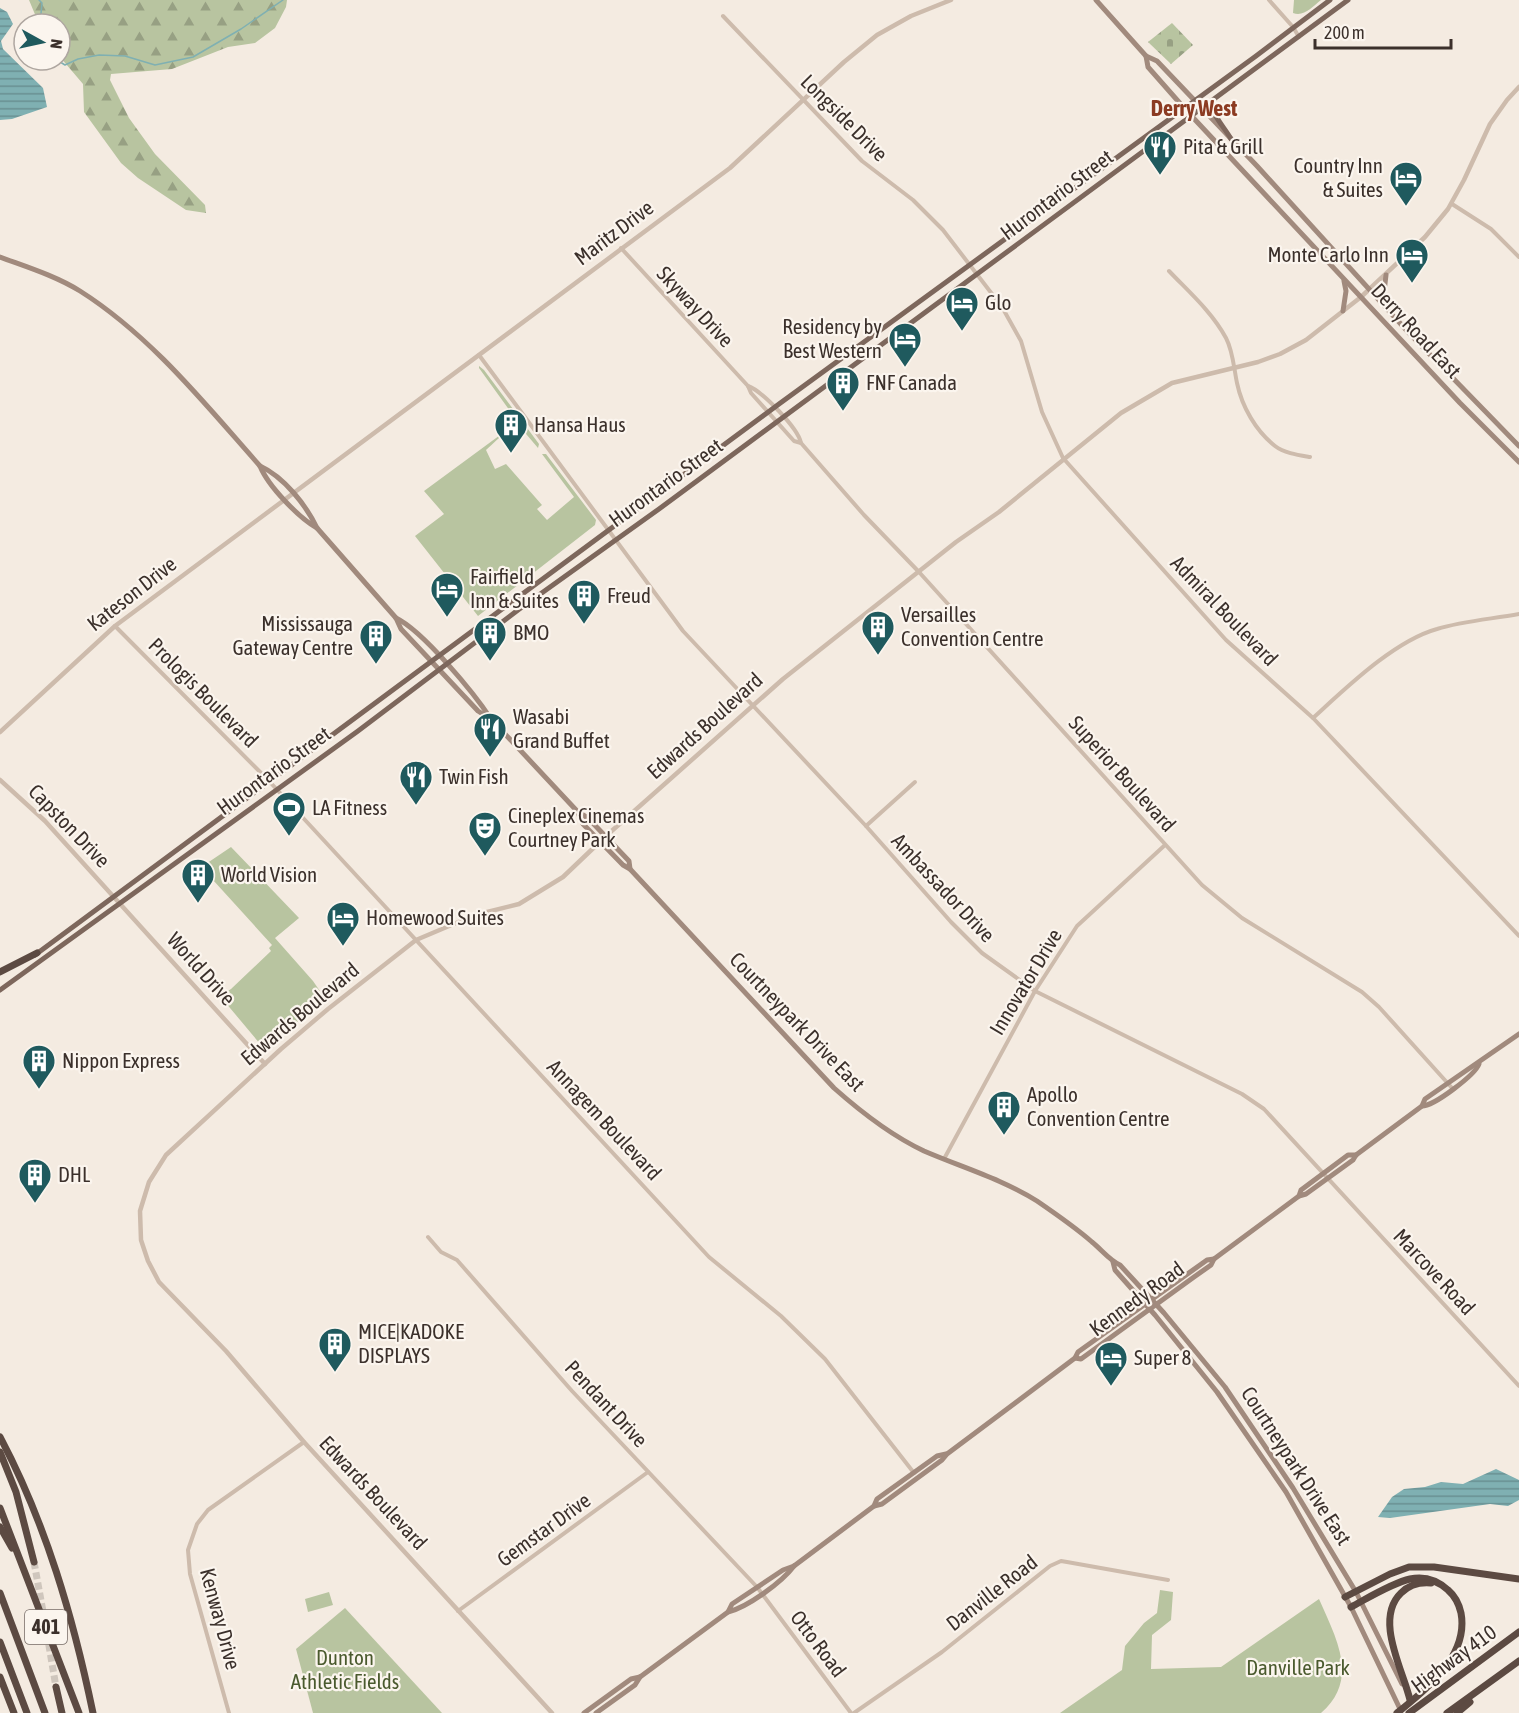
<svg xmlns="http://www.w3.org/2000/svg" width="1519" height="1713" viewBox="0 0 1519 1713" font-family="'Asap Condensed',sans-serif">
  <style>
    .green { fill: #b8c4a0 }
    .forest { fill: url(#forest-firs) }
    .cemetery { fill: url(#cemetery-stones) }
    .water { fill: url(#water-rules) }
    .lines { fill: none; stroke-linecap: round; stroke-linejoin: round }
    .stream { stroke: #7fb0b2; stroke-width: 1.5 }
    .motorway-tunnel { stroke: #cfc6bd; stroke-width: 7; stroke-dasharray: 7 3.5; stroke-linecap: butt }
    .minor { stroke: #cdbbac; stroke-width: 4 }
    .tertiary { stroke: #cdbbac; stroke-width: 4.5 }
    .secondary { stroke: #a18a7d; stroke-width: 5 }
    .primary { stroke: #7d675c; stroke-width: 5 }
    .motorway { stroke: #5c4a42; stroke-width: 7 }
    .labels { text-anchor: middle; stroke-width: 4.5; stroke-linejoin: round; paint-order: stroke }
    .shield { fill: #fbf5ee; stroke: #756b66; stroke-width: 1.5 }
    .shield-label { font-size: 20px; font-weight: bold; fill: #3b302b }
    .street-label { font-size: 21px; fill: #3b302b; stroke: #fbf5ee }
    .poi-label { font-size: 21px; fill: #3b302b; stroke: #fbf5ee; text-anchor: start }
    .park-label { font-size: 21px; fill: #4a5a2e; stroke: #fbf5ee }
    .neighbourhood-label { font-size: 22px; font-weight: bold; fill: #8c3b22; stroke: #fbf5ee }
  </style>
  <defs>
    <pattern id="forest-firs" width="22" height="20" patternUnits="userSpaceOnUse" patternTransform="scale(1.5)"><rect width="22" height="20" fill="#b8c4a0"/><path d="M5 1l3.5 6h-7zM16 11l3.5 6h-7z" fill="#97a083"/></pattern>
    <pattern id="cemetery-stones" width="16" height="16" patternUnits="userSpaceOnUse" patternTransform="scale(1.5)"><rect width="16" height="16" fill="#b8c4a0"/><path d="M2 7V4a2 2 0 0 1 4 0v3zM10 15v-3a2 2 0 0 1 4 0v3z" fill="#97a083"/></pattern>
    <pattern id="water-rules" width="6" height="5" patternUnits="userSpaceOnUse" patternTransform="scale(1.5)"><rect width="6" height="5" fill="#7fb0b2"/><path d="M0 2.5h6" fill="none" stroke="#699091"/></pattern>
  </defs>
  <rect width="100%" height="100%" fill="#f4ebe1"/>
  <g class="green">
    <path d="M1294,0H1321C1312,7 1304,17 1293,13Z"/>
    <path d="M479,366L484,370L539,444L538,448L521,428C507,428 496,441 486,450L495,469L506,464L542,505L537,509L547,520L574,497L542,454H546L596,520L595,525L478,616L415,536L444,514L424,491L518,422L479,368Z"/>
    <path d="M231,847L299,918L275,938L313,981L324,997L266,1051L220,996L231,989L271,951L269,948L272,945L213,880L203,887L191,874Z"/>
    <path d="M1160,1590L1173,1592L1171,1620L1152,1635L1151,1669L1221,1667L1319,1599C1336,1638 1360,1679 1321,1713H1060L1122,1670L1125,1646L1144,1623L1157,1613Z"/>
    <path d="M329,1592L333,1605L308,1612L305,1599Z"/>
    <path d="M345,1608L442,1713H313L296,1649Z"/>
  </g>
  <path class="forest" d="M29,0H287L286,7L275,28L255,43L228,47L172,69L111,74L110,80L129,118L155,154L205,205L206,213L186,210L138,178L121,163L84,112L83,84L60,57V24H39Z"/>
  <path class="cemetery" d="M1172,23L1193,45L1171,64L1148,42Z"/>
  <g class="water">
    <path d="M0,8L7,12L13,24L1,41L3,49L43,88L47,107L12,119L0,120Z"/>
    <path d="M1496,1469L1519,1480V1500L1508,1506L1490,1504L1390,1518L1378,1517L1392,1497L1404,1489L1425,1487L1441,1482L1463,1484Z"/>
  </g>
  <g class="lines">
    <g class="stream">
      <path d="M39,0L42,3L40,24"/>
      <path d="M57,60L65,65L78,59L99,55L125,56L155,65L193,57L241,29L283,0"/>
    </g>
    <g class="motorway-tunnel">
      <path d="M34,1562L44,1617"/>
      <path d="M47,1634L56,1687"/>
    </g>
    <g class="minor">
      <path d="M1269,0L1293,27L1299,37"/>
      <path d="M723,16L862,161L913,200L943,230L1002,307L1021,341L1042,412L1063,458L1226,640L1313,718L1519,936"/>
      <path d="M1452,204L1491,229L1519,257"/>
      <path d="M621,248L748,386L751,393L794,441L801,443"/>
      <path d="M1169,271C1189,292 1212,312 1226,338C1233,351 1234,369 1237,383C1242,407 1256,431 1275,446C1284,453 1298,455 1310,457"/>
      <path d="M479,355L683,631L866,826L951,922L982,953L1035,991L1242,1094L1264,1109L1519,1386"/>
      <path d="M748,386C762,391 798,428 801,443L864,515L919,572L1202,885L1242,918L1362,992L1379,1007L1452,1088"/>
      <path d="M115,626L269,781L709,1257L781,1316L825,1359L914,1473"/>
      <path d="M1313,718C1346,688 1394,641 1437,629C1463,621 1492,619 1519,614"/>
      <path d="M866,826L915,782"/>
      <path d="M944,1159L1035,991L1077,926L1165,845"/>
      <path d="M428,1237L441,1252L457,1260L572,1391L757,1587L851,1713"/>
      <path d="M458,1611L648,1472"/>
      <path d="M229,1713L190,1574L188,1550L197,1524L208,1510L304,1442"/>
      <path d="M854,1713L942,1652L1050,1566L1061,1561L1067,1562L1168,1580"/>
    </g>
    <g class="tertiary">
      <path d="M0,732L115,626L730,168L844,62L877,35L911,16L951,0"/>
      <path d="M0,780L45,821L265,1064"/>
      <path d="M552,1713L304,1442L226,1351L159,1282L148,1261L141,1240L140,1211L149,1182L166,1155L281,1049L328,1009L416,940L475,915L519,904L563,877L606,836L783,679L956,542L999,512L1121,413L1172,383L1258,362L1280,354L1306,340L1361,297L1425,237L1448,209L1464,180L1490,124L1507,100L1519,87"/>
    </g>
    <g class="secondary">
      <path d="M1096,0L1146,56L1157,61L1257,166L1409,333L1519,446"/>
      <path d="M1146,56L1148,67L1185,109L1460,403L1519,462"/>
      <path d="M0,257C27,267 56,276 80,291C151,336 205,404 260,466C268,486 299,518 317,528"/>
      <path d="M1386,275L1384,292L1386,307"/>
      <path d="M1343,311L1346,291L1344,281"/>
      <path d="M260,466C284,477 306,505 317,528L396,618L401,629L478,711L489,718"/>
      <path d="M396,618C423,631 474,693 491,719L577,811L583,824L623,865L630,869L834,1088C861,1112 890,1135 924,1151C961,1167 1002,1179 1037,1201C1056,1214 1075,1227 1092,1242C1102,1250 1109,1260 1120,1265L1164,1313L1225,1387L1293,1488L1356,1592L1402,1684"/>
      <path d="M578,812L588,818L629,861L630,869"/>
      <path d="M1422,1106C1434,1106 1475,1075 1479,1064"/>
      <path d="M1299,1196L1301,1190L1348,1155H1356"/>
      <path d="M1113,1262L1115,1270L1155,1315L1217,1392L1286,1492L1351,1607L1401,1711"/>
      <path d="M1075,1358L1081,1359L1194,1277L1211,1265L1214,1259L1299,1196L1306,1194L1353,1160L1356,1155L1422,1106L1425,1099L1519,1034"/>
      <path d="M874,1506L877,1499L937,1456L946,1454"/>
      <path d="M728,1612L732,1604L783,1570L794,1566L874,1506L882,1504L942,1460L947,1454L1075,1358L1078,1352L1207,1260L1214,1259"/>
      <path d="M584,1713L631,1679L640,1677L728,1612C748,1607 782,1582 794,1566"/>
      <path d="M596,1713L635,1685L640,1677"/>
    </g>
    <g class="primary">
      <path d="M1211,101C1211,114 1225,128 1231,139"/>
      <path d="M35,955L779,404L1256,56L1330,0"/>
      <path d="M0,990L358,731L518,610L659,509L1348,0"/>
    </g>
    <g class="motorway">
      <path d="M0,972L37,953"/>
      <path d="M0,1437C46,1524 73,1617 93,1713"/>
      <path d="M0,1452L16,1492L34,1562"/>
      <path d="M0,1508L79,1713"/>
      <path d="M0,1527L12,1548"/>
      <path d="M0,1593L45,1713"/>
      <path d="M1345,1597L1390,1574L1409,1567H1434L1519,1579"/>
      <path d="M1351,1607C1368,1598 1392,1583 1410,1579C1424,1576 1437,1580 1448,1590C1455,1596 1459,1604 1461,1613C1469,1656 1426,1690 1397,1713"/>
      <path d="M0,1642L27,1713"/>
      <path d="M0,1677L14,1713"/>
      <path d="M56,1687L62,1713"/>
      <path d="M1410,1700C1403,1670 1374,1619 1401,1593C1409,1585 1420,1582 1431,1583"/>
      <path d="M1409,1713L1519,1632"/>
      <path d="M1447,1713L1519,1661"/>
      <path d="M1457,1713L1470,1702"/>
    </g>
  </g>
  <defs>
    <g id="restaurant-pin" transform="scale(1.725)"><path d="M0 17L-7.5 6A9.5 9.5 0 1 1 7.5 6Z" fill="#1f5a5e" stroke="#fbf5ee"/><path d="M-5-6h1v4h1v-4h1v4h1v-4h1v5L-1.5 .5V6h-2V.5L-5-1ZM5-6V6H3V1.5H1.5Q1.5-4 5-6Z" fill="#fff"/></g>
    <g id="hotel-pin" transform="scale(1.725)"><path d="M0 17L-7.5 6A9.5 9.5 0 1 1 7.5 6Z" fill="#1f5a5e" stroke="#fbf5ee"/><path d="M-6-4.5h1.5V1H6V5H4.5V3h-9V5H-6ZM-4 0a1.8 1.8 0 1 1 3.6 0ZM.5 0V-2.5h3Q6-2.5 6 0Z" fill="#fff"/></g>
    <g id="building-pin" transform="scale(1.725)"><path d="M0 17L-7.5 6A9.5 9.5 0 1 1 7.5 6Z" fill="#1f5a5e" stroke="#fbf5ee"/><path d="M-4-6H4V6H1V3H-1V6H-4ZM-2.5-4.3h1.7v1.8h-1.7ZM.8-4.3h1.7v1.8H.8ZM-2.5-1h1.7V.8h-1.7ZM.8-1h1.7V.8H.8Z" fill="#fff"/></g>
    <g id="stadium-pin" transform="scale(1.725)"><path d="M0 17L-7.5 6A9.5 9.5 0 1 1 7.5 6Z" fill="#1f5a5e" stroke="#fbf5ee"/><path d="M0-5a6.5 5 0 1 0 0 10a6.5 5 0 1 0 0-10ZM-3.5-1.8h7v3.6h-7Z" fill="#fff"/></g>
    <g id="theatre-pin" transform="scale(1.725)"><path d="M0 17L-7.5 6A9.5 9.5 0 1 1 7.5 6Z" fill="#1f5a5e" stroke="#fbf5ee"/><path d="M-5-5.5Q0-4 5-5.5V0Q5 5 0 6Q-5 5-5 0ZM-3.3-2.5H-1v1.5H-3.3ZM1-2.5H3.3v1.5H1ZM-2.8 1Q0 5.5 2.8 1Z" fill="#fff"/></g>
  </defs>
  <g fill-rule="evenodd">
    <use href="#restaurant-pin" x="1160" y="147"/>
    <use href="#hotel-pin" x="1406" y="178"/>
    <use href="#hotel-pin" x="1412" y="255"/>
    <use href="#hotel-pin" x="962" y="303"/>
    <use href="#hotel-pin" x="905" y="339"/>
    <use href="#building-pin" x="843" y="383"/>
    <use href="#building-pin" x="511" y="425"/>
    <use href="#hotel-pin" x="447" y="589"/>
    <use href="#building-pin" x="584" y="596"/>
    <use href="#building-pin" x="878" y="627"/>
    <use href="#building-pin" x="490" y="633"/>
    <use href="#building-pin" x="376" y="636"/>
    <use href="#restaurant-pin" x="490" y="729"/>
    <use href="#restaurant-pin" x="416" y="777"/>
    <use href="#stadium-pin" x="289" y="808"/>
    <use href="#theatre-pin" x="485" y="828"/>
    <use href="#building-pin" x="198" y="875"/>
    <use href="#hotel-pin" x="343" y="918"/>
    <use href="#building-pin" x="39" y="1061"/>
    <use href="#building-pin" x="1004" y="1107"/>
    <use href="#building-pin" x="35" y="1175"/>
    <use href="#building-pin" x="335" y="1344"/>
    <use href="#hotel-pin" x="1111" y="1358"/>
  </g>
  <g class="labels">
    <rect class="shield" x="25" y="1610" width="42" height="34" rx="4.5"/>
    <g class="shield-label">
      <text x="46" y="1634">401</text>
    </g>
    <g class="street-label">
      <text transform="translate(844 118) rotate(45)" y="7">Longside Drive</text>
      <text transform="translate(1057 195) rotate(-37)" y="7">Hurontario Street</text>
      <text transform="translate(614 233) rotate(-37)" y="7">Maritz Drive</text>
      <text transform="translate(695 307) rotate(47)" y="7">Skyway Drive</text>
      <text transform="translate(1416 331) rotate(47)" y="7">Derry Road East</text>
      <text transform="translate(666 483) rotate(-36)" y="7">Hurontario Street</text>
      <text transform="translate(132 594) rotate(-38)" y="7">Kateson Drive</text>
      <text transform="translate(1224 611) rotate(46)" y="7">Admiral Boulevard</text>
      <text transform="translate(203 693) rotate(45)" y="7">Prologis Boulevard</text>
      <text transform="translate(705 726) rotate(-42)" y="7">Edwards Boulevard</text>
      <text transform="translate(274 771) rotate(-36)" y="7">Hurontario Street</text>
      <text transform="translate(1122 774) rotate(48)" y="7">Superior Boulevard</text>
      <text transform="translate(69 826) rotate(46)" y="7">Capston Drive</text>
      <text transform="translate(943 888) rotate(47)" y="7">Ambassador Drive</text>
      <text transform="translate(201 969) rotate(48)" y="7">World Drive</text>
      <text transform="translate(1026 982) rotate(-59)" y="7">Innovator Drive</text>
      <text transform="translate(300 1014) rotate(-40)" y="7">Edwards Boulevard</text>
      <text transform="translate(797 1022) rotate(46)" y="7">Courtneypark Drive East</text>
      <text transform="translate(604 1120) rotate(47)" y="7">Annagem Boulevard</text>
      <text transform="translate(1434 1272) rotate(47)" y="7">Marcove Road</text>
      <text transform="translate(1137 1299) rotate(-36)" y="7">Kennedy Road</text>
      <text transform="translate(606 1404) rotate(47)" y="7">Pendant Drive</text>
      <text transform="translate(1296 1466) rotate(57)" y="7">Courtneypark Drive East</text>
      <text transform="translate(373 1493) rotate(47)" y="7">Edwards Boulevard</text>
      <text transform="translate(544 1530) rotate(-36)" y="7">Gemstar Drive</text>
      <text transform="translate(992 1593) rotate(-38)" y="7">Danville Road</text>
      <text transform="translate(220 1619) rotate(75)" y="7">Kenway Drive</text>
      <text transform="translate(818 1644) rotate(53)" y="7">Otto Road</text>
      <text transform="translate(1454 1659) rotate(-36)" y="7">Highway 410</text>
    </g>
    <g class="poi-label">
      <text x="1183" y="154">Pita &amp; Grill</text>
      <text x="1383" y="173" text-anchor="end">Country Inn<tspan x="1383" dy="24">&amp; Suites</tspan></text>
      <text x="1389" y="262" text-anchor="end">Monte Carlo Inn</text>
      <text x="985" y="310">Glo</text>
      <text x="882" y="334" text-anchor="end">Residency by<tspan x="882" dy="24">Best Western</tspan></text>
      <text x="866" y="390">FNF Canada</text>
      <text x="534" y="432">Hansa Haus</text>
      <text x="470" y="584">Fairfield<tspan x="470" dy="24">Inn &amp; Suites</tspan></text>
      <text x="607" y="603">Freud</text>
      <text x="901" y="622">Versailles<tspan x="901" dy="24">Convention Centre</tspan></text>
      <text x="353" y="631" text-anchor="end">Mississauga<tspan x="353" dy="24">Gateway Centre</tspan></text>
      <text x="513" y="640">BMO</text>
      <text x="513" y="724">Wasabi<tspan x="513" dy="24">Grand Buffet</tspan></text>
      <text x="439" y="784">Twin Fish</text>
      <text x="312" y="815">LA Fitness</text>
      <text x="508" y="823">Cineplex Cinemas<tspan x="508" dy="24">Courtney Park</tspan></text>
      <text x="221" y="882">World Vision</text>
      <text x="366" y="925">Homewood Suites</text>
      <text x="62" y="1068">Nippon Express</text>
      <text x="1027" y="1102">Apollo<tspan x="1027" dy="24">Convention Centre</tspan></text>
      <text x="58" y="1182">DHL</text>
      <text x="358" y="1339">MICE|KADOKE<tspan x="358" dy="24">DISPLAYS</tspan></text>
      <text x="1134" y="1365">Super 8</text>
    </g>
    <g class="park-label">
      <text x="345" y="1665">Dunton<tspan x="345" dy="24">Athletic Fields</tspan></text>
      <text x="1298" y="1675">Danville Park</text>
    </g>
    <g class="neighbourhood-label">
      <text x="1194" y="116">Derry West</text>
    </g>
  </g>
  <g transform="translate(42 42) rotate(98)"><circle r="28" fill="#fbf5ee" stroke="#aea6a0" stroke-width="1.5"/>
  <path d="M0-4.5L10 22L0 15L-10 22Z" fill="#1f5a5e"/>
  <text y="-9" font-size="16" font-weight="bold" text-anchor="middle" fill="#3b302b">N</text>
  </g>
  <path d="M1315 39v9h136v-9" fill="none" stroke="#3b302b" stroke-width="3"/>
  <text x="1324" y="39" font-size="18" fill="#3b302b" stroke="#fbf5ee" stroke-width="4.5" paint-order="stroke">200 m</text>
</svg>
